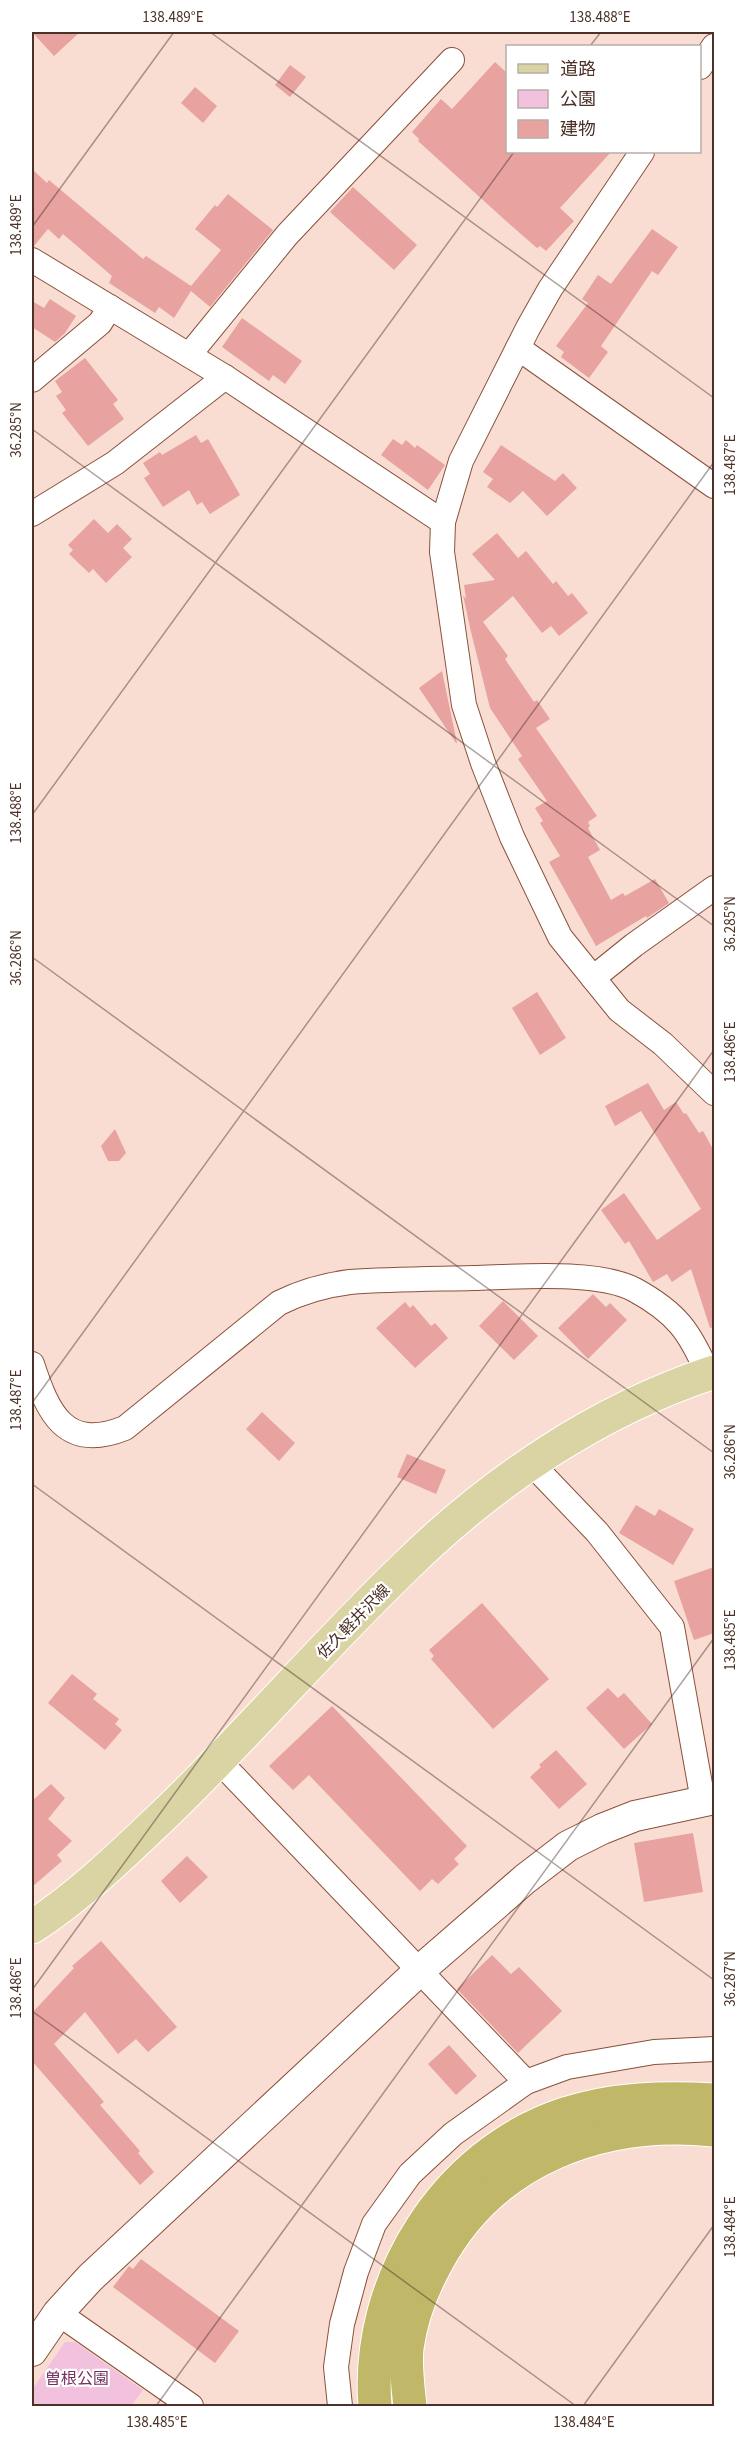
<svg xmlns="http://www.w3.org/2000/svg" width="746" height="2438" viewBox="0 0 746 2438" font-family="'Source Sans 3','Noto Sans JP',sans-serif">
  <style>
    .green { fill: #f2c1de }
    .building { fill: #e8a29f }
    .lines { fill: none; stroke-linecap: round; stroke-linejoin: round }
    .minor-casing { stroke: #8a513a; stroke-width: 26 }
    .tertiary-casing { stroke: #8a513a; stroke-width: 32 }
    .primary-casing { stroke: #fff; stroke-width: 35 }
    .motorway-casing { stroke: #fff; stroke-width: 35 }
    .minor { stroke: #fff; stroke-width: 24 }
    .tertiary { stroke: #fff; stroke-width: 30 }
    .primary { stroke: #dad4a4; stroke-width: 33 }
    .motorway { stroke: #c1b768; stroke-width: 33 }
    .ticks { fill: none; stroke: #4b3127; stroke-width: 1.5; stroke-opacity: 0.45 }
    .labels { text-anchor: middle; stroke-width: 4.5; stroke-linejoin: round; paint-order: stroke }
    .street-label { font-size: 16px; fill: #4b3127; stroke: #fff }
    .park-label { font-size: 16px; fill: #773060; stroke: #fff }
    .neatline { fill: none; stroke: #4b3127; stroke-width: 2 }
    .ticks-label { font-size: 15px; text-anchor: middle; fill: #4b3127 }
  </style>
  <rect width="100%" height="100%" fill="#f9ddd3"/>
  <path class="green" d="M65,2342H75L143,2390L131,2406H32V2390Z"/>
  <g class="building">
    <path d="M32,32H80L54,56Z"/>
    <path d="M495,62L507,73V152H611L560,208L574,221L546,251L540,246L537,248L506,221L418,141L419,139L412,132L441,99L452,109Z"/>
    <path d="M290,65L306,77L290,97L275,85Z"/>
    <path d="M195,87L217,106L203,123L181,103Z"/>
    <path d="M32,169L47,183L49,180L143,259L146,256L191,286L221,250L195,229L215,205L217,207L228,194L273,230L210,307L191,291L174,318L159,307L155,313L109,283L112,276L63,234L59,239L48,229L34,246H32Z"/>
    <path d="M353,187L417,245L394,270L330,212Z"/>
    <path d="M652,229L678,247L658,275L652,271L601,346L608,352L589,378L561,357L564,352L556,346L588,303L582,299L598,275L611,284Z"/>
    <path d="M50,299L76,316L65,333L55,342L32,327V301L44,308Z"/>
    <path d="M242,318L302,361L285,384L273,375L269,381L222,347Z"/>
    <path d="M85,358L118,400L113,404L124,419L88,446L62,413L66,410L56,396L62,392L55,381Z"/>
    <path d="M196,435L201,443L208,439L240,495L210,514L202,502L197,505L189,490L163,507L144,478L150,474L143,463L160,452L162,455Z"/>
    <path d="M393,439L402,445L406,440L415,448L417,445L445,465L428,490L381,455Z"/>
    <path d="M501,445L555,481L563,473L577,488L547,516L523,491L510,503L487,487L493,479L483,472Z"/>
    <path d="M94,519L108,533L117,524L132,539L123,548L132,557L106,583L93,569L89,573L69,554L73,550L68,545Z"/>
    <path d="M497,533L518,558L526,551L553,584L556,581L568,596L572,593L588,613L559,636L551,626L542,633L513,596L483,622L508,656L505,659L534,702L537,700L550,719L536,728L597,816L588,822L590,826L588,828L600,850L588,857L611,900L623,893L625,896L655,879L669,903L647,918L646,916L596,946L549,862L560,856L540,823L543,821L535,808L547,801L518,759L522,756L490,708L471,632L463,595L466,599L464,585L495,580L472,554Z"/>
    <path d="M442,671L457,743H456L419,688Z"/>
    <path d="M537,992L566,1038L540,1055L512,1008Z"/>
    <path d="M648,1083L664,1110L676,1102L684,1114L686,1113L699,1133L703,1131L714,1151V1327L710,1328L691,1269L672,1282L667,1274L653,1282L629,1241L625,1244L601,1210L624,1193L657,1240L701,1209L641,1111L615,1126L605,1106Z"/>
    <path d="M115,1129L126,1153L119,1161H108L101,1146Z"/>
    <path d="M593,1294L606,1307L610,1303L627,1320L588,1359L558,1328Z"/>
    <path d="M503,1301L538,1336L514,1360L479,1326Z"/>
    <path d="M405,1302L410,1308L413,1305L431,1326L435,1323L448,1338L415,1368L376,1328Z"/>
    <path d="M262,1412L295,1443L279,1461L246,1429Z"/>
    <path d="M407,1454L446,1470L436,1494L397,1477Z"/>
    <path d="M636,1505L655,1516L659,1509L694,1529L673,1565L619,1533Z"/>
    <path d="M714,1567V1633L694,1640L674,1581Z"/>
    <path d="M482,1603L549,1679L493,1729L431,1659L434,1656L429,1650Z"/>
    <path d="M72,1674L97,1694L93,1699L119,1719L115,1724L122,1730L105,1750L48,1703Z"/>
    <path d="M608,1688L618,1698L624,1693L652,1724L624,1749L586,1708Z"/>
    <path d="M332,1706L467,1846L454,1859L459,1864L438,1884L432,1879L420,1891L309,1775L293,1790L269,1766Z"/>
    <path d="M556,1750L587,1784L559,1809L530,1777L541,1767L539,1765Z"/>
    <path d="M51,1784L65,1798L48,1819L72,1841L57,1855L62,1861L32,1887V1801Z"/>
    <path d="M693,1833L703,1892L644,1902L634,1843Z"/>
    <path d="M187,1856L208,1877L180,1903L161,1881Z"/>
    <path d="M101,1941L177,2027L148,2052L136,2039L118,2054L85,2012L54,2044L104,2102L100,2105L140,2151L138,2153L154,2172L140,2185L32,2061V2013L74,1968L72,1966Z"/>
    <path d="M492,1955L511,1974L519,1967L562,2011L518,2053L457,1989Z"/>
    <path d="M449,2045L477,2076L456,2095L428,2064Z"/>
    <path d="M141,2259L239,2331L215,2363L113,2287L129,2266L133,2269Z"/>
  </g>
  <g class="lines">
    <g class="minor-casing">
      <g id="minor">
        <path d="M700,67L714,46"/>
        <path d="M642,152L550,289L528,328L461,461L443,522L442,552L464,705L483,763L512,837L560,937L619,1010L663,1044L714,1093"/>
        <path d="M32,260L225,377L443,522"/>
        <path d="M518,348L714,486"/>
        <path d="M189,355L287,235L452,60"/>
        <path d="M32,380L100,323L110,307"/>
        <path d="M32,514L115,463L225,377"/>
        <path d="M593,978L634,945L714,888"/>
        <path d="M32,1364C48,1413 65,1452 125,1428L279,1303C301,1292 325,1285 350,1282C391,1279 432,1279 473,1278C516,1277 598,1270 635,1290C677,1313 690,1332 708,1374"/>
        <path d="M531,1463L597,1532L672,1627L703,1801"/>
        <path d="M219,1761L526,2082"/>
        <path d="M58,2313L191,2406"/>
        <path d="M340,2406L336,2367L342,2324L356,2272L374,2224L410,2174L453,2134L526,2082L567,2067L654,2052L714,2049"/>
      </g>
    </g>
    <g class="tertiary-casing">
      <path id="tertiary" d="M32,2351L58,2313L90,2278L419,1971L525,1879L568,1846L602,1829L635,1816L714,1799"/>
    </g>
    <g class="primary-casing">
      <path id="primary" d="M32,1927C81,1895 123,1854 166,1813C248,1734 321,1648 403,1569C490,1483 597,1410 714,1372"/>
    </g>
    <g class="motorway-casing">
      <g id="motorway">
        <path d="M375,2406C365,2282 445,2153 565,2114C614,2098 664,2097 714,2100"/>
        <path d="M410,2406C408,2387 405,2367 407,2348C411,2317 422,2289 437,2262C492,2159 602,2118 714,2130"/>
      </g>
    </g>
    <use href="#minor" class="minor"/>
    <use href="#tertiary" class="tertiary"/>
    <use href="#primary" class="primary"/>
    <use href="#motorway" class="motorway"/>
  </g>
  <path class="ticks" d="M210,32L714,398M590,46L601,32M32,227L174,32M32,429L714,926M32,815L514,152M32,957L714,1453M32,1403L714,462M32,1484L714,1980M32,1990L714,1050M32,2011L576,2406M156,2406L714,1638M583,2406L714,2225"/>
  <g class="labels">
    <g class="street-label">
      <text transform="translate(353 1621) rotate(-46)" y="6">佐久軽井沢線</text>
    </g>
    <g class="park-label">
      <text x="77" y="2384">曽根公園</text>
    </g>
  </g>
  <rect width="746" height="2438" fill="none" stroke="#ffffff" stroke-width="66"/>
  <rect x="506" y="45" width="195" height="108" fill="#ffffff" stroke="#b7ada9" stroke-width="1.5"/>
  <rect x="518" y="64" width="30" height="9" fill="#dad4a4" stroke="#b7ada9" stroke-width="1.5"/>
  <text x="560" y="75" font-size="18" fill="#4b3127">道路</text>
  <rect x="518" y="90" width="30" height="18" fill="#f2c1de" stroke="#b7ada9" stroke-width="1.5"/>
  <text x="560" y="105" font-size="18" fill="#4b3127">公園</text>
  <rect x="518" y="120" width="30" height="18" fill="#e8a29f" stroke="#b7ada9" stroke-width="1.5"/>
  <text x="560" y="135" font-size="18" fill="#4b3127">建物</text>
  <rect x="33" y="33" width="680" height="2372" class="neatline"/>
  <g class="ticks-label">
    <text x="173" y="22">138.489°E</text>
    <text x="600" y="22">138.488°E</text>
    <text transform="translate(16 225) rotate(-90)" y="5">138.489°E</text>
    <text transform="translate(16 430) rotate(-90)" y="5">36.285°N</text>
    <text transform="translate(730 465) rotate(-90)" y="5">138.487°E</text>
    <text transform="translate(16 813) rotate(-90)" y="5">138.488°E</text>
    <text transform="translate(730 924) rotate(-90)" y="5">36.285°N</text>
    <text transform="translate(16 958) rotate(-90)" y="5">36.286°N</text>
    <text transform="translate(730 1052) rotate(-90)" y="5">138.486°E</text>
    <text transform="translate(16 1400) rotate(-90)" y="5">138.487°E</text>
    <text transform="translate(730 1452) rotate(-90)" y="5">36.286°N</text>
    <text transform="translate(730 1640) rotate(-90)" y="5">138.485°E</text>
    <text transform="translate(730 1979) rotate(-90)" y="5">36.287°N</text>
    <text transform="translate(16 1988) rotate(-90)" y="5">138.486°E</text>
    <text transform="translate(730 2227) rotate(-90)" y="5">138.484°E</text>
    <text x="157" y="2427">138.485°E</text>
    <text x="584" y="2427">138.484°E</text>
  </g>
</svg>
